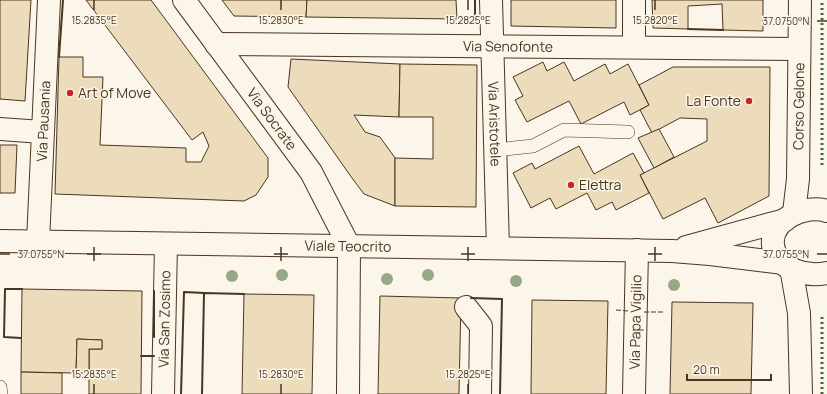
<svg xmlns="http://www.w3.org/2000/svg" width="827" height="394" viewBox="0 0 827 394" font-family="Manrope,sans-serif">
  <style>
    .building { fill: #ecdcbc; stroke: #4a3520 }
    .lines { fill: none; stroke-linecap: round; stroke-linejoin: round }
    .service-casing { stroke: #4a3520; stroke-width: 14 }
    .minor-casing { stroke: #4a3520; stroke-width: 24 }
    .secondary-casing { stroke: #4a3520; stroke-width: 24 }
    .primary-casing { stroke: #4a3520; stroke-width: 24 }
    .service { stroke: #fbf6e9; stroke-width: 13 }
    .minor { stroke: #fbf6e9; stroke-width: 22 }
    .secondary { stroke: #fbf6e9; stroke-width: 22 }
    .primary { stroke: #fbf6e9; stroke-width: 22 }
    .hedge { stroke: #436837; stroke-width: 3; stroke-dasharray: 2 3; stroke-linecap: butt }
    .fence { stroke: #4a3520; stroke-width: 1; stroke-dasharray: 5 2; stroke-linecap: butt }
    .wall { stroke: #4a3520; stroke-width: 2 }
    .tree { fill: #96a887 }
    .ticks { fill: none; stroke: #4a3520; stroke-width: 1.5 }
    .poi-dot { fill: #c62828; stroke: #fbf6e9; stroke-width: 1.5 }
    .labels { text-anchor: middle; stroke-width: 3; stroke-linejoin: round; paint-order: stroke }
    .street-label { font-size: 14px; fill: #4a3520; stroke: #fbf6e9 }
    .poi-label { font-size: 14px; fill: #4a3520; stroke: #fbf6e9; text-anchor: start }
    .ticks-label { font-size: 10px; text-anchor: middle; fill: #4a3520; stroke: #fbf6e9; stroke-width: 3; stroke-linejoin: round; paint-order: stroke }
  </style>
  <rect width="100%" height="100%" fill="#fbf6e9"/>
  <g class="building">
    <path d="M0,0H31L25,101L0,99Z"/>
    <path d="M86,0H151L268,158V177L256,195L244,201L55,194L59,57H83V77H103L100,145L186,148V162H201L209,146L203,132L192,140Z"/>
    <path d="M222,0H307L306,17L234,16Z"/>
    <path d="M307,0H456L457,19L306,17Z"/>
    <path d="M511,0H616V28L511,26Z"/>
    <path d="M652,0H763V31L723,30L722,4L688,6V29L653,28Z"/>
    <path d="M291,59L400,64L399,117L354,115L365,132L380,137L395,158V206L364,194L352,178L288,87Z"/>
    <path d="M543,62L547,71L564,62L574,81L605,64L610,74L628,64L649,105L630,115L624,102L581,124L569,101L527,122L515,100L523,96L513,77Z"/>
    <path d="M400,64L477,65L476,207L395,206V158L433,159V117H399Z"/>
    <path d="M673,67H770L769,196L718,223L705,198L663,219L640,175L707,141V119L680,118L652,133L640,110L649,105L639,85Z"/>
    <path d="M659,129L674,157L654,168L638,138Z"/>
    <path d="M0,145H17L15,193H0Z"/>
    <path d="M579,146L594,174L633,153L644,173L640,175L649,193L616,210L612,202L596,210L587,193L556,209L550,198L531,208L513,173L532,163L535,169Z"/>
    <path d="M22,289L142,291L141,394H89V349H102V340L77,339L76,373L21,372Z"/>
    <path d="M244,294L314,295L312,394H242Z"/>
    <path d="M380,296L461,298L459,394H378Z"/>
    <path d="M532,300L608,301L606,394H531Z"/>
    <path d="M672,302L753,303L751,394H670Z"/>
    <path d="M77,339L102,340V349H89V373H76Z"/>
    <path d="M21,372L62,373V394H21Z"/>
  </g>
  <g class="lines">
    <g class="service-casing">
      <g id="service">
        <path d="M495,150L533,146L564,130L628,132"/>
        <path d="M0,387L1,394"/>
      </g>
    </g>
    <g class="minor-casing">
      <g id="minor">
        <path id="s1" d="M184,0L311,172L349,246L348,394"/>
        <path id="s2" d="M491,0L498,248"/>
        <path d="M634,0V47"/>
        <path id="s3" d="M216,44L799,49"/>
        <path d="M0,129L42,132"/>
        <path id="s4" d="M38,242L49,0"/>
        <path d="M466,307L481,326L480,394"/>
        <path id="s5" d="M163,394L166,244"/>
        <path id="s6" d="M634,394L637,250"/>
      </g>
    </g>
    <g class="secondary-casing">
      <g id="secondary">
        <path id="s7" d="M0,241L672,251L710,254L784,263"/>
        <path d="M686,247L785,220"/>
      </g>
    </g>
    <g class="primary-casing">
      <g id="primary">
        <path d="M827,211C806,204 770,219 773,245C776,270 807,277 827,273"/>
        <path id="s8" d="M794,213L798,179L800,0"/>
        <path d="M791,268L799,313L801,394"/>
      </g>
    </g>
    <use href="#service" class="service"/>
    <use href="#minor" class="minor"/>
    <use href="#secondary" class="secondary"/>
    <use href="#primary" class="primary"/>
    <g class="hedge">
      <path d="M822,165V0"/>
      <path d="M822,317V394"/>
    </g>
    <g class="fence">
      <path d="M616,310L628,311"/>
      <path d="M644,312H664"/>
    </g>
    <g class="wall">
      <path d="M466,22H475V0"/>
      <path d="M688,29L723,30"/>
      <path d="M59,57L63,0"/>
      <path d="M471,298L502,299L500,394"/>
      <path d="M154,337V291"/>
      <path d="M21,338L4,337L5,289H22"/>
      <path d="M141,356H154"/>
      <path d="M181,394L184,292L204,293"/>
      <path d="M202,394L204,293L244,294"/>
    </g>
  </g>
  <g class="tree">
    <circle cx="282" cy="275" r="6"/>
    <circle cx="428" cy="275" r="6"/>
    <circle cx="232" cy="276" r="6"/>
    <circle cx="387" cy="279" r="6"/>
    <circle cx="516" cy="281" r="6"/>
    <circle cx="674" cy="285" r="6"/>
  </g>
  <path class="ticks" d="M94,0V10M281,0V10M468,0V10M655,0V10M817,21H827M94,247V261M281,247V261M468,247V261M655,247V261M0,254H10M87,254H101M274,254H288M461,254H475M648,254H662M817,254H827M94,384V394M281,384V394M468,384V394"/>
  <g class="poi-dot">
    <circle cx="70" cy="93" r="4"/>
    <circle cx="749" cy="101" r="4"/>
    <circle cx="571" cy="185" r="4"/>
  </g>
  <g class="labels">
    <g class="street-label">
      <text dy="5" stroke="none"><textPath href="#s3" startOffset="292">Via Senofonte</textPath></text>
      <text dy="5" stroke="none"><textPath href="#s8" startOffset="107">Corso Gelone</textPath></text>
      <text dy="5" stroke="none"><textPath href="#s1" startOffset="148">Via Socrate</textPath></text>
      <text dy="5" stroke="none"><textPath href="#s4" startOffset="121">Via Pausania</textPath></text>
      <text dy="5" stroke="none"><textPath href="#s2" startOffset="124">Via Aristotele</textPath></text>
      <text dy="5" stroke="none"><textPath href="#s7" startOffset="348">Viale Teocrito</textPath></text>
      <text dy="5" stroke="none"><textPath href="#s5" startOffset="75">Via San Zosimo</textPath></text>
      <text dy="5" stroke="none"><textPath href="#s6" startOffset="72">Via Papa Vigilio</textPath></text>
    </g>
    <g class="poi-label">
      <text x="78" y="98">Art of Move</text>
      <text x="741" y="106" text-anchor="end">La Fonte</text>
      <text x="579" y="190">Elettra</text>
    </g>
  </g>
  <g class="ticks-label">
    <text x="94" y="24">15.2835°E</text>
    <text x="281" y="24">15.2830°E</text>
    <text x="468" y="24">15.2825°E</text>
    <text x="655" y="24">15.2820°E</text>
    <text x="786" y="25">37.0750°N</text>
    <text x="786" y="258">37.0755°N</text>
    <text x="41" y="258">37.0755°N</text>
    <text x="94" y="378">15.2835°E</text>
    <text x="281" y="378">15.2830°E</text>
    <text x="468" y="378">15.2825°E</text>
  </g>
  <path d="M687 374v6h84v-6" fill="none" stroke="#4a3520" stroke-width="2"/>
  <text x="693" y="374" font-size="12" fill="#4a3520" stroke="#fbf6e9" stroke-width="3" paint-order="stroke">20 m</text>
</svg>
